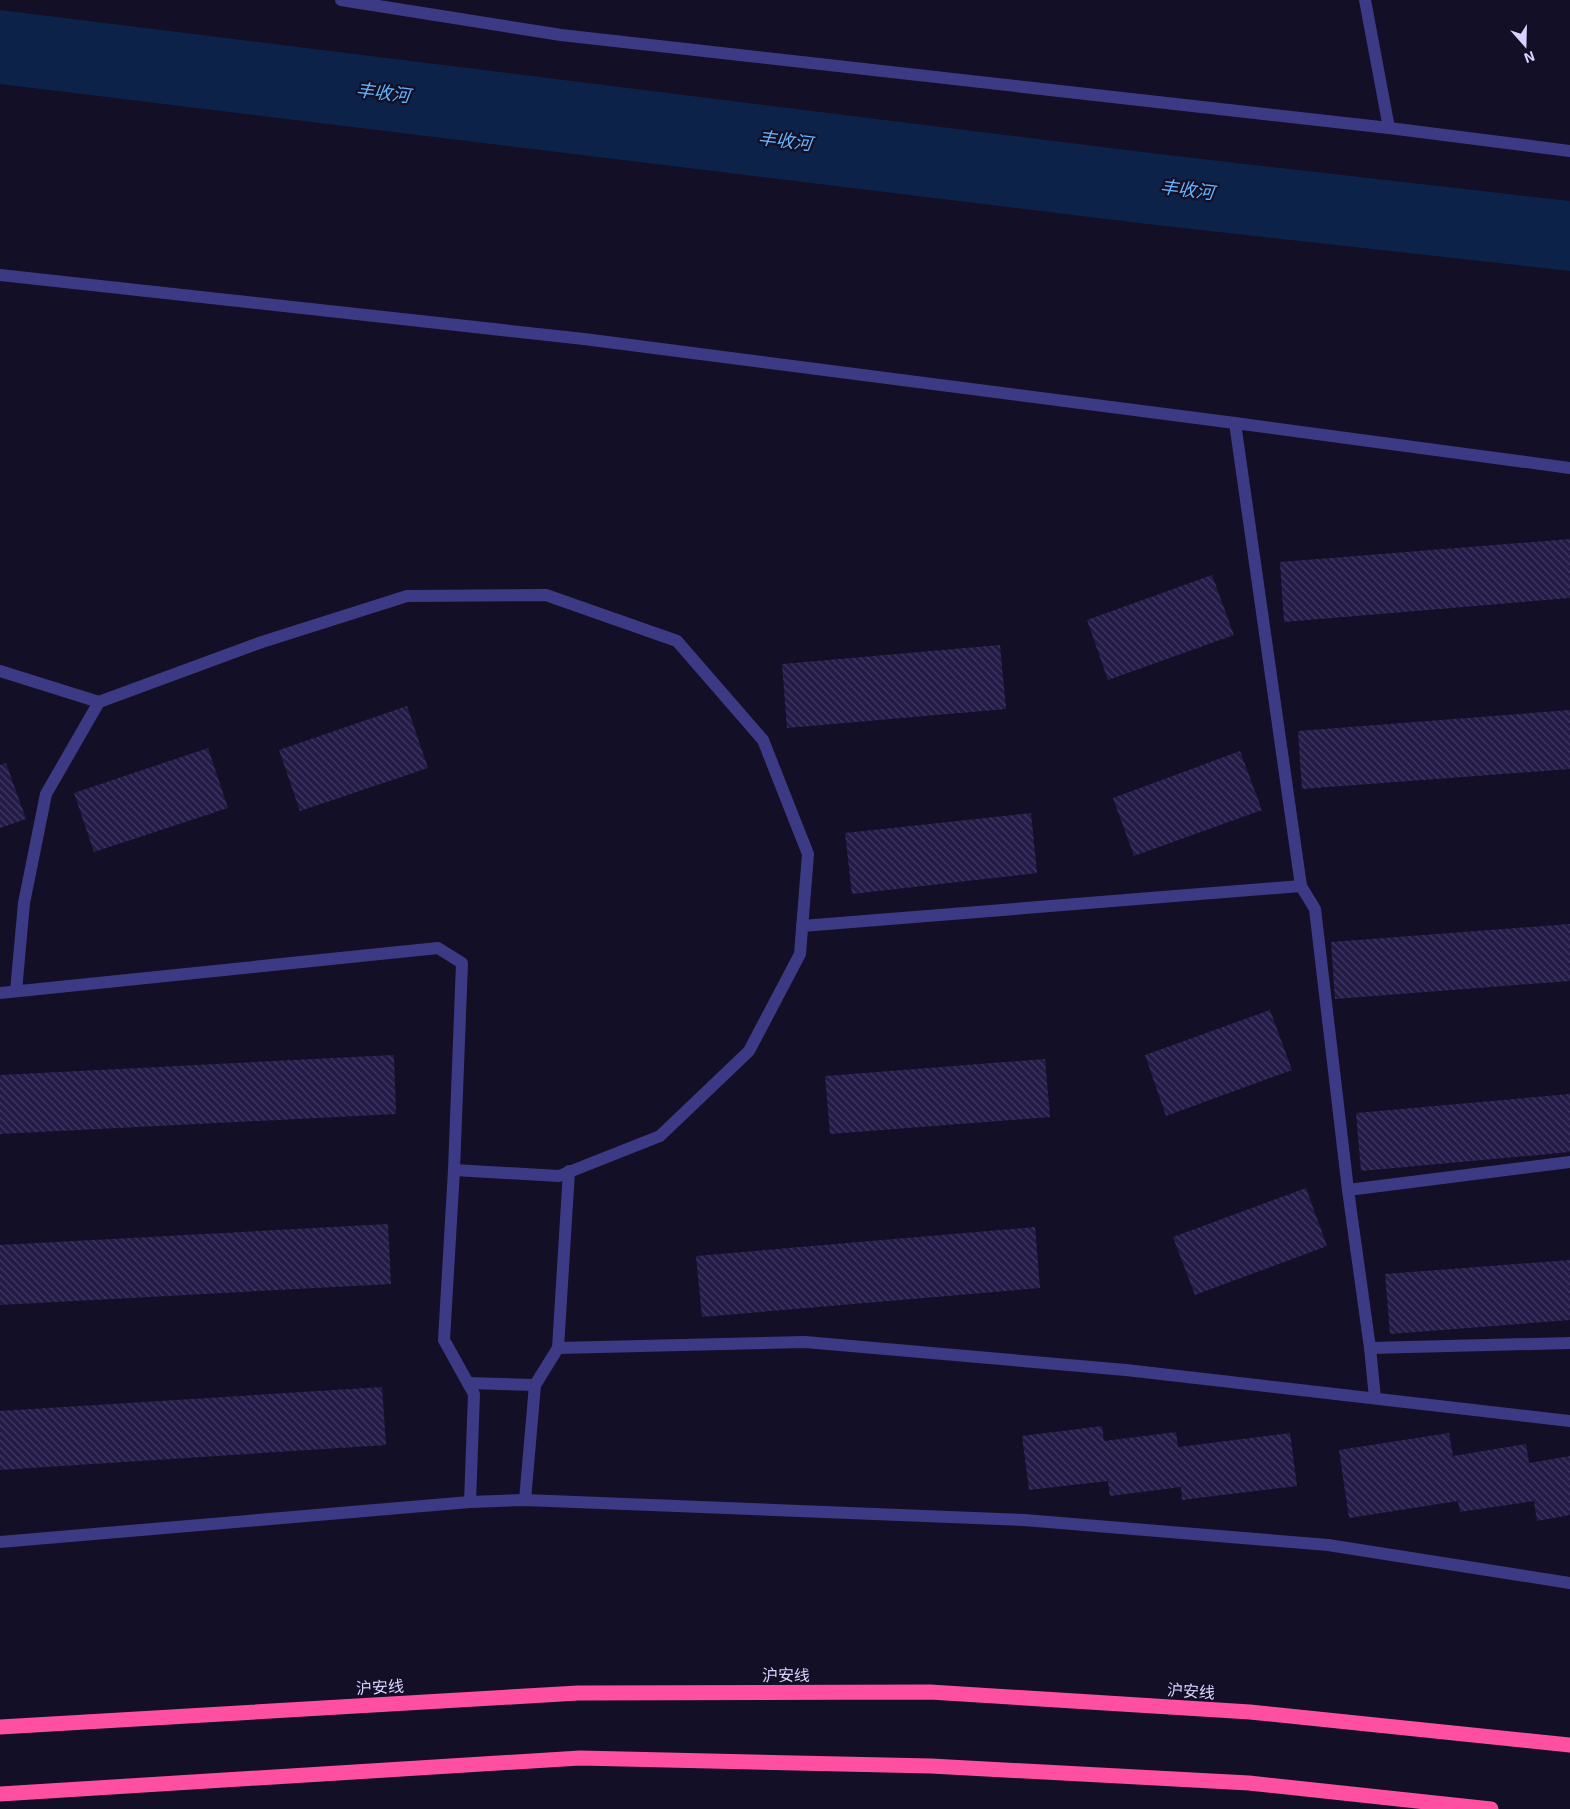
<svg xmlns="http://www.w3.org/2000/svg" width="1570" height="1809" viewBox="0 0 1570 1809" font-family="'Exo 2','Noto Sans SC',sans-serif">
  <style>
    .water { fill: #0c2248 }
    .building { fill: url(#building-back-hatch) }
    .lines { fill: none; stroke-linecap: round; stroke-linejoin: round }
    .lane { stroke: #3d3a85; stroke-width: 12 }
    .street { stroke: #3d3a85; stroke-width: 12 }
    .highway { stroke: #ff4fa3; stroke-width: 15 }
    .labels { text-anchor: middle; stroke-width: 4.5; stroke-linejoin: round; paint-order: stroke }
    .street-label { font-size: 16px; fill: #d9d4ff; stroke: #130f26 }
    .water-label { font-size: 18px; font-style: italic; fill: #62b6ff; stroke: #130f26 }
  </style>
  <defs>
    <pattern id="building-back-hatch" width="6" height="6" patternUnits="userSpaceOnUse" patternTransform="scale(1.25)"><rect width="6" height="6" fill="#241b47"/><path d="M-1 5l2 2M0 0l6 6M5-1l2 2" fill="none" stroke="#433b63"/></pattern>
  </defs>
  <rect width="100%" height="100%" fill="#130f26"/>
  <path class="water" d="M0,10L1159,154L1570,201V271L1147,224L0,84Z"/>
  <g class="building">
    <path d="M1570,539V598L1284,622L1280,562Z"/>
    <path d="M1212,575L1234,635L1108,680L1087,620Z"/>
    <path d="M1000,645L1006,709L787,728L782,664Z"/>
    <path d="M407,706L428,768L300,811L279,750Z"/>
    <path d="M1570,710V769L1302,789L1298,731Z"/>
    <path d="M208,748L228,808L94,852L74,793Z"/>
    <path d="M1240,751L1262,810L1134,856L1113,798Z"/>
    <path d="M6,763L26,819L0,828V765Z"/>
    <path d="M1031,813L1037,873L852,894L845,833Z"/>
    <path d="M1570,924V981L1335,999L1331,942Z"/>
    <path d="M1270,1010L1292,1070L1166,1116L1145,1055Z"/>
    <path d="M394,1055L396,1114L0,1134V1075Z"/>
    <path d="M1045,1059L1050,1117L830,1134L825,1076Z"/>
    <path d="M1570,1094V1152L1361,1171L1356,1113Z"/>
    <path d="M1306,1188L1327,1246L1195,1295L1173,1237Z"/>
    <path d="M388,1224L391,1284L0,1305V1245Z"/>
    <path d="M1035,1227L1040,1288L702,1317L696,1256Z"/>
    <path d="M1570,1260V1320L1390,1334L1385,1274Z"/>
    <path d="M382,1387L386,1445L0,1470V1411Z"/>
    <path d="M1102,1426L1104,1441L1176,1432L1178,1447L1290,1433L1297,1486L1182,1500L1181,1487L1110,1496L1108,1481L1029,1490L1022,1436Z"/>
    <path d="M1449,1433L1453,1456L1526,1444L1529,1463L1570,1456V1515L1537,1521L1534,1501L1460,1512L1458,1501L1349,1518L1339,1450Z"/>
  </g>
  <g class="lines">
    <g class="lane">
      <path d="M0,275L584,339L1235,423L1570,468"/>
      <path d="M1235,423L1301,886L1315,909L1348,1190L1370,1348L1375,1398"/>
      <path d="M0,671L99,702"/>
      <path d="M802,926L1301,886"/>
      <path d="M0,993L438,948L462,963L454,1170L559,1176L660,1136L749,1051L800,954L808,854L763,740L677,641L546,595L407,596L262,642L99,702L46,794L24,903L16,991"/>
      <path d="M454,1170L444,1340L474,1394L470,1502"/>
      <path d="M1348,1190L1570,1162"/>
      <path d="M558,1348L805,1342L1126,1370L1570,1421"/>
      <path d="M1370,1348L1570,1343"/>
      <path d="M468,1383L535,1385"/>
      <path d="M525,1500L535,1385L558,1348L569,1171"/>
    </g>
    <g class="street">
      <path d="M341,0L561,35L1389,128L1570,151"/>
      <path d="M1365,0L1389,128"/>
      <path d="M0,1542L470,1502L525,1500L1024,1520L1328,1545L1570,1583"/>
    </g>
    <g class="highway">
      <path d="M0,1727L578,1693L930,1692L1250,1712L1570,1745"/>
      <path d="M0,1794L580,1758L931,1766L1249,1783L1491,1809"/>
    </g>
  </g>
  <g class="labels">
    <g class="street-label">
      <text x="786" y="1681">沪安线</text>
      <text transform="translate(380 1687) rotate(-3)" y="6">沪安线</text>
      <text transform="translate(1191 1691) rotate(4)" y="6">沪安线</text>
    </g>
    <g class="water-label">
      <text transform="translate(383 93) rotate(7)" y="6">丰收河</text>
      <text transform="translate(785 141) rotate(7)" y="6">丰收河</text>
      <text transform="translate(1187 190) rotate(7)" y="6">丰收河</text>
    </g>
  </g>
  <g transform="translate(1525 45) rotate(160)" stroke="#130f26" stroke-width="4" paint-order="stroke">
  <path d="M0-4L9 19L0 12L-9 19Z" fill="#d9d4ff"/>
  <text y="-8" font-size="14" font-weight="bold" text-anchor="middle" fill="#d9d4ff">N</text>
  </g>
</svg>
